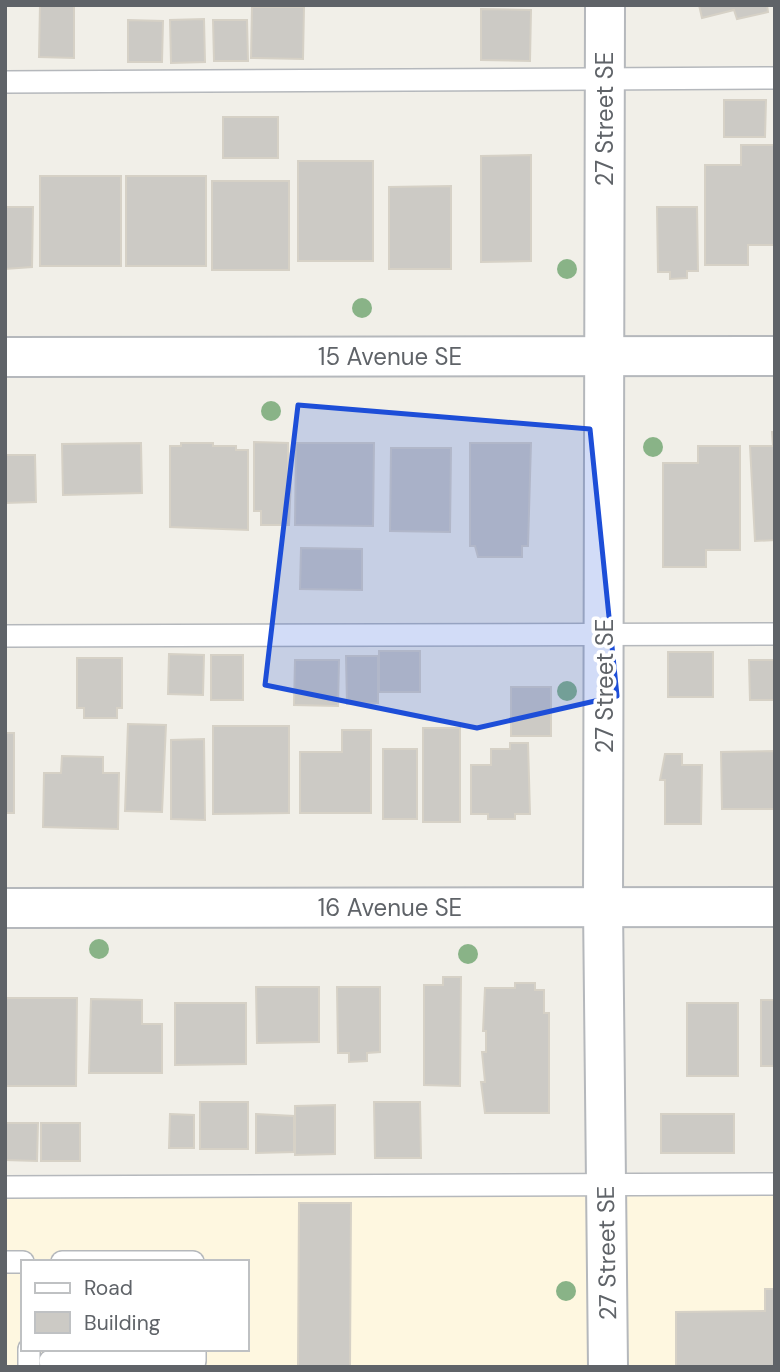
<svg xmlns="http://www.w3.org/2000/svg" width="780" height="1372" viewBox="0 0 780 1372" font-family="'DM Sans',sans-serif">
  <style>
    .commercial { fill: #fef7e0; fill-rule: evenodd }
    .building { fill: #cccac5; stroke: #d6d1c6; stroke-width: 2 }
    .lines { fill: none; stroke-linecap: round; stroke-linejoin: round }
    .lane-casing { stroke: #b5b8bc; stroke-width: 24 }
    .street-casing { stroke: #b5b8bc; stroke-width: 42 }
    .lane { stroke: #fff; stroke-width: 21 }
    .street { stroke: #fff; stroke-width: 38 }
    .tree { fill: #89b387 }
    .marked { fill: #1d4ed8; fill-opacity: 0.2; stroke: #1d4ed8; stroke-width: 5; stroke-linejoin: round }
    .labels { text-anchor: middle; stroke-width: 7; stroke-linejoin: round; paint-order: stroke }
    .street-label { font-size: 24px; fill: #5f6368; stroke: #fff }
  </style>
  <rect width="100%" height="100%" fill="#f1efe8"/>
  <path class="commercial" d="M775,1182V1367H5V1187ZM23,1262H247V1349H23Z"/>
  <g class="building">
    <path d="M40,5H74V58L39,57Z"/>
    <path d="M699,5H767L768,12L737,19L734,10L702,18Z"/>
    <path d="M252,7H304L303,59L251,58Z"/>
    <path d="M481,9L531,10L530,61L481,60Z"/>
    <path d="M204,19L205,62L171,63L170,20Z"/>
    <path d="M128,20L163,21L162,62H128Z"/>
    <path d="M213,20H247L248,61H214Z"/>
    <path d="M724,100H766L765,137H724Z"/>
    <rect x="223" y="117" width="55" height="41"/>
    <path d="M741,145H775V245H748V265H705V165H741Z"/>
    <path d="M531,155V261L481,262V156Z"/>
    <rect x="298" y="161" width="75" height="100"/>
    <rect x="40" y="176" width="81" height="90"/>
    <rect x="126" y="176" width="80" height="90"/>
    <rect x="212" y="181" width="77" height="89"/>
    <path d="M451,186V269H389V187Z"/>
    <path d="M5,207H33L32,267L5,269Z"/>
    <path d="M657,207H697L698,271H687V278L670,279V272H658Z"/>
    <path d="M772,432H775V540L755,541L750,446H773Z"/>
    <path d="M254,442L288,443V478H291L289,525H261V511H254Z"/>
    <path d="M141,443L142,493L63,495L62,444Z"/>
    <path d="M181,443H213V446H236V450H248V530L170,527V446H181Z"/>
    <path d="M296,443H374L373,526L295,525Z"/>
    <path d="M470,443H531L528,546H522V557H478L475,546H470Z"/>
    <path d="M698,446H740V550H706V567H663V463H698Z"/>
    <path d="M391,448H451L450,532L390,531Z"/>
    <path d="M5,455H35L36,502L5,503Z"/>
    <path d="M301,548L362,549V590L300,589Z"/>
    <rect x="379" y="651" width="41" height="41"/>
    <rect x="668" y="652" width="45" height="45"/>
    <path d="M169,654L204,655L203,695L168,694Z"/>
    <rect x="211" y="655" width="32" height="45"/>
    <path d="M346,656H378V703L347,704Z"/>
    <path d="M77,658H122V708H117V718H84V708H77Z"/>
    <path d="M295,660H339L338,706L294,705Z"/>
    <path d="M749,660H775V700H750Z"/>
    <rect x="511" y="687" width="40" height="49"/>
    <path d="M128,724L166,725L162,812L125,811Z"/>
    <path d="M213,726H289V813L213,814Z"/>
    <rect x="423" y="728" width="37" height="94"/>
    <path d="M342,730H371V813H300V752H342Z"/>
    <rect x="5" y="733" width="9" height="80"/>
    <path d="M204,739L205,820L171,819V740Z"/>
    <path d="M510,743H528L530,814H515V819H488V814H471V765H491V749H510Z"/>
    <rect x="383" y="749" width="34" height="70"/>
    <path d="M775,751V809H722L721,752Z"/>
    <path d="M665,754H682V765H702L701,824H665V780H660Z"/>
    <path d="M62,756L103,757V773H119L118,829L43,827L44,773H61Z"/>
    <path d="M443,977H461L460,1086L424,1085V985H443Z"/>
    <path d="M515,983H535V990H544V1013H549V1113H485L481,1082H485L482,1052H486V1031H483L485,988H515Z"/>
    <path d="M256,987H319V1042L257,1043Z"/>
    <path d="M337,987H380V1052L367,1053V1061L349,1062V1053H338Z"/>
    <path d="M5,998H77L76,1086H5Z"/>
    <path d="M91,999L142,1000V1024H162V1073H89Z"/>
    <rect x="761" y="1000" width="14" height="66"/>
    <path d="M175,1003H246V1064L175,1065Z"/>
    <rect x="687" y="1003" width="51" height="73"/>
    <rect x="200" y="1102" width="48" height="47"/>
    <path d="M374,1102H420L421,1158H375Z"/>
    <path d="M335,1105V1154L295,1155V1106Z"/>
    <path d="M170,1114L194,1115V1148H169Z"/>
    <path d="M256,1114L294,1116V1152L256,1153Z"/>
    <rect x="661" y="1114" width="73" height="39"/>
    <path d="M5,1123H38L37,1161L5,1160Z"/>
    <rect x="41" y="1123" width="39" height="38"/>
    <path d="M299,1203H351L350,1367H298Z"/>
    <path d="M765,1289H775V1367H676V1312L765,1311Z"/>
  </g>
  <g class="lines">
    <g class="lane-casing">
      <g id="lane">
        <path d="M5,82L775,78"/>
        <path d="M5,636L775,634"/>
        <path d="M5,1187L775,1184"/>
        <path d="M5,1262H23"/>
        <path d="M62,1262H193"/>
        <path d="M29,1349V1367"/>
        <path d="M50,1361L118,1362"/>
        <path d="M118,1367V1362L195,1361V1349"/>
      </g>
    </g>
    <g class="street-casing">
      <g id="street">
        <path d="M605,5L603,907L608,1367"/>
        <path d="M5,357L775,356"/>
        <path d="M5,908L775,907"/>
      </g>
    </g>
    <use href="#lane" class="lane"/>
    <use href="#street" class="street"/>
  </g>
  <g class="tree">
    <circle cx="567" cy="269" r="10"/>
    <circle cx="362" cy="308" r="10"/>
    <circle cx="271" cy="411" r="10"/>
    <circle cx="653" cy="447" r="10"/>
    <circle cx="567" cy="691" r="10"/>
    <circle cx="99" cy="949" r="10"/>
    <circle cx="468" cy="954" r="10"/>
    <circle cx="566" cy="1291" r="10"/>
  </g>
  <path class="marked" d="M298,405L590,429L617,696L477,728L265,685Z"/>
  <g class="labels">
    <g class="street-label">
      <text transform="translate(605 119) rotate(-90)" y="8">27 Street SE</text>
      <text x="390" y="365">15 Avenue SE</text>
      <text transform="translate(605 686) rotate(-90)" y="8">27 Street SE</text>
      <text x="390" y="916">16 Avenue SE</text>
      <text transform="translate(607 1253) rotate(-91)" y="8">27 Street SE</text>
    </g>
  </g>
  <rect width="780" height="1372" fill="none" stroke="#5f6368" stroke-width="14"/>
  <rect x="21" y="1260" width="228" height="91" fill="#ffffff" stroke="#bfc1c3" stroke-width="2"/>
  <rect x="35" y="1283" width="35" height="10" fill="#ffffff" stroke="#bfc1c3" stroke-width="2"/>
  <text x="84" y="1295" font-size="21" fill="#5f6368">Road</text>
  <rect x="35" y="1312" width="35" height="21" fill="#cccac5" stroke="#bfc1c3" stroke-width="2"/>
  <text x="84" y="1330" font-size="21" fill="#5f6368">Building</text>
</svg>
